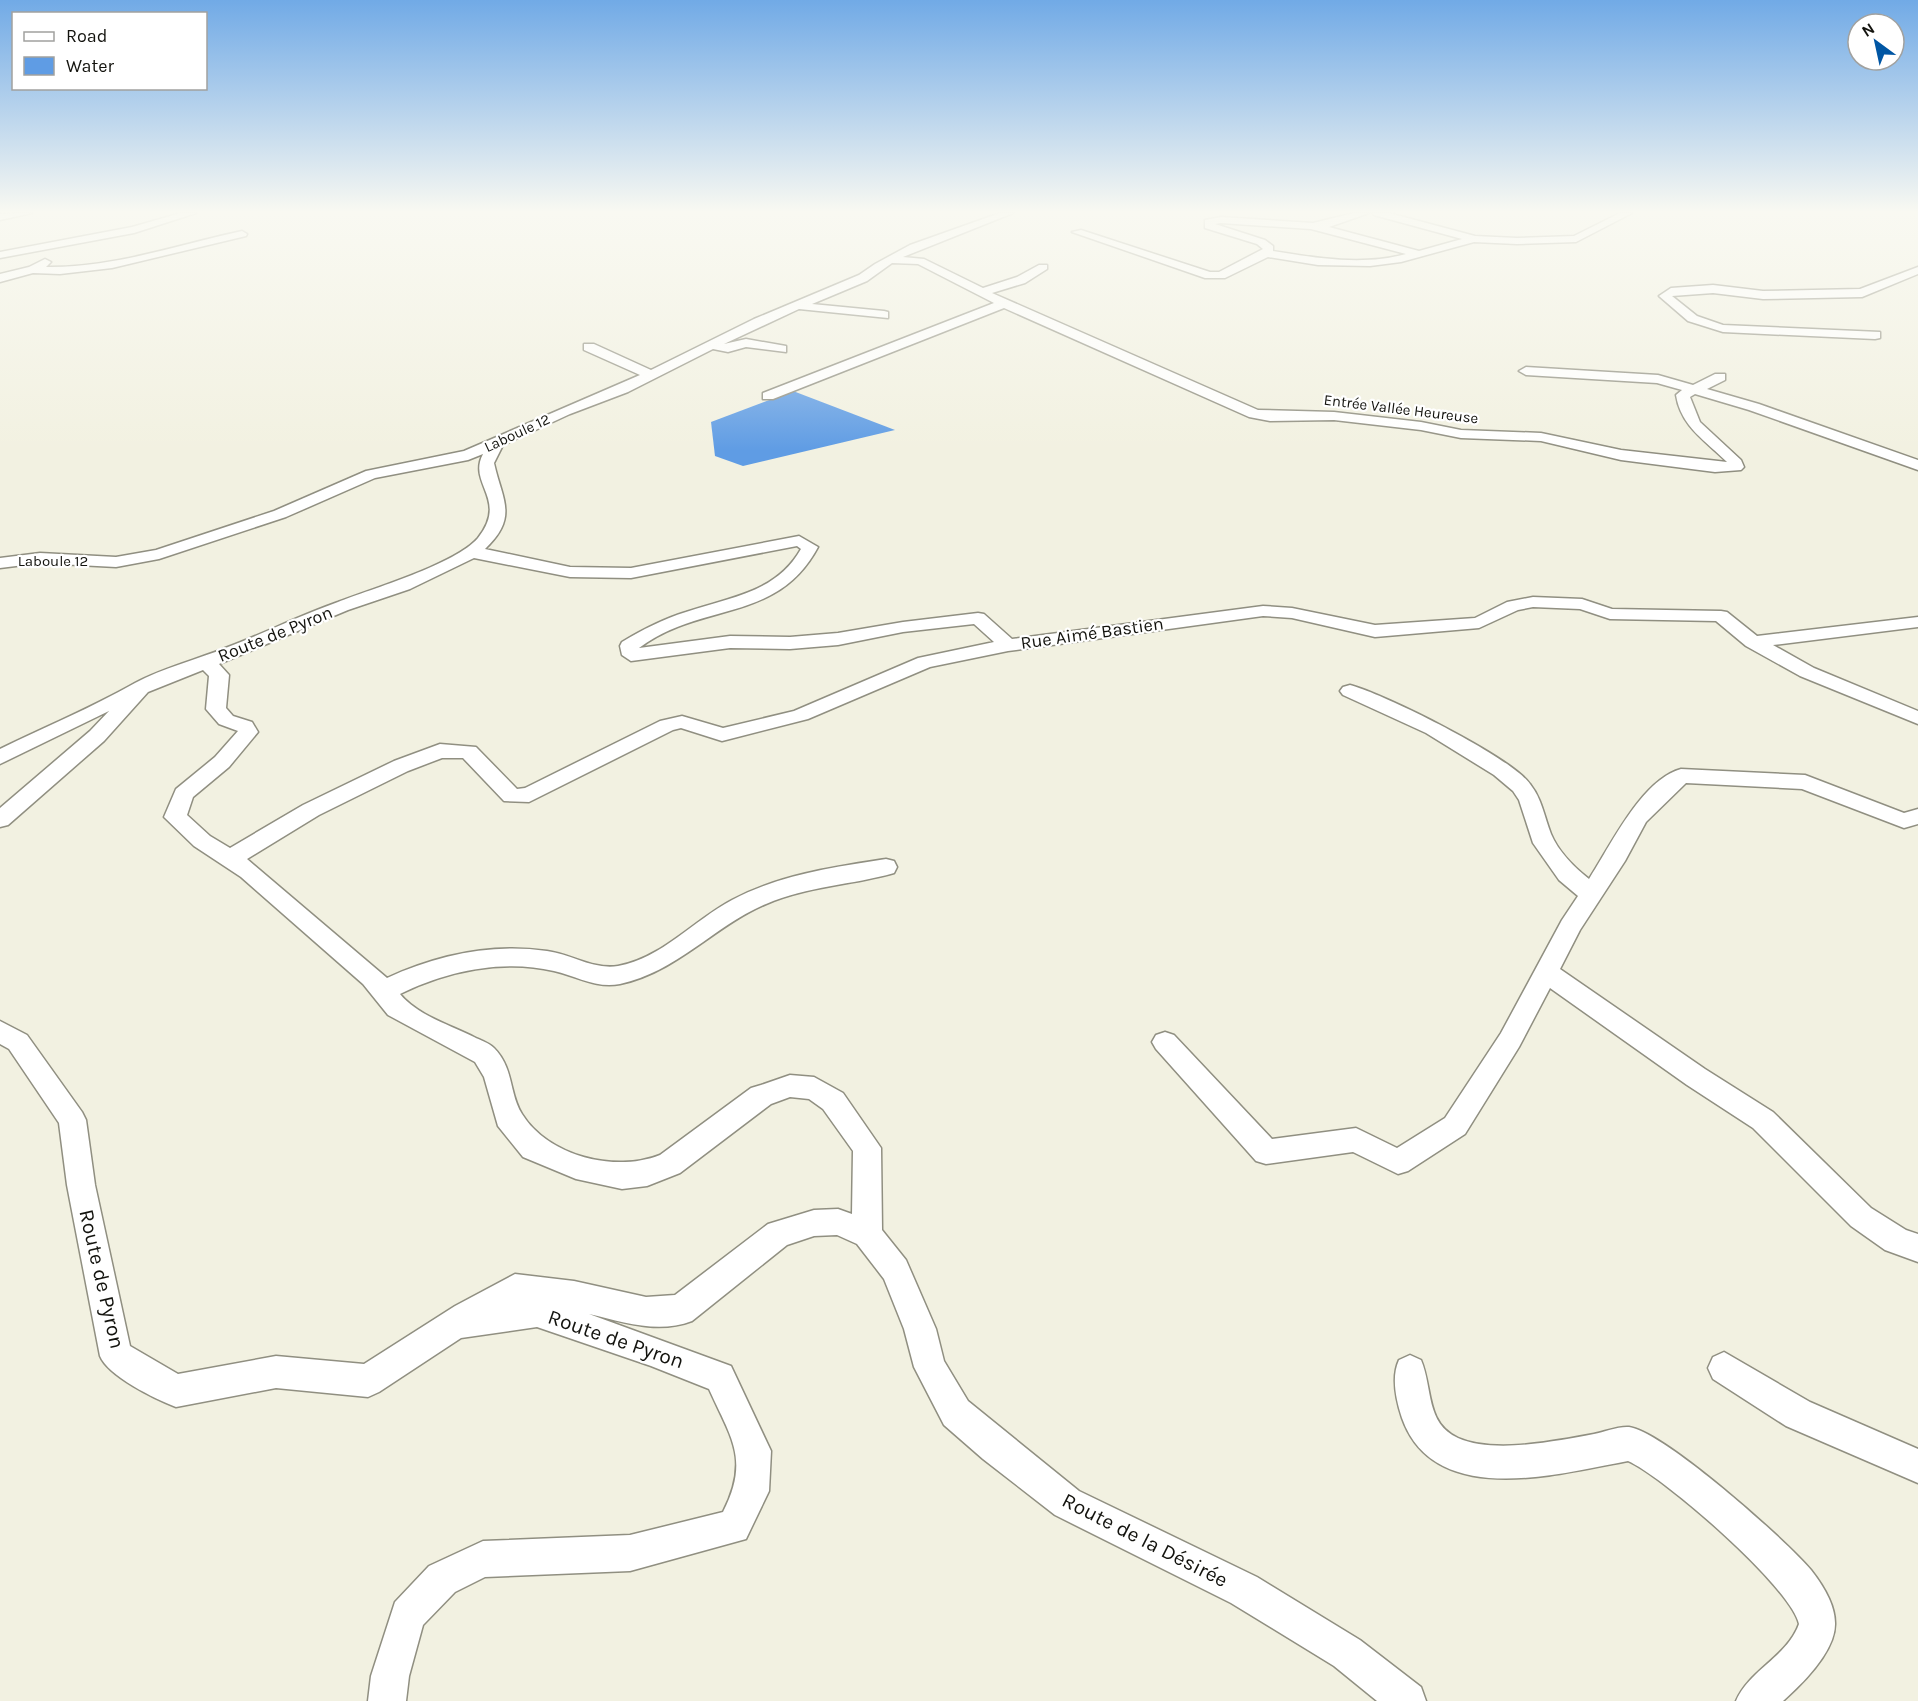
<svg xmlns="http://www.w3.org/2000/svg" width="1918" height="1701" viewBox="0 0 1918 1701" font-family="Karla,sans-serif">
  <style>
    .water { fill: #5f9ce4 }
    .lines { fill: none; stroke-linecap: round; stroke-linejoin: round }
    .minor-casing { stroke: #908f81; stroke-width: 3 }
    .minor { fill: #fff; fill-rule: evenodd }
    .labels { text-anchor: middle; stroke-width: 4.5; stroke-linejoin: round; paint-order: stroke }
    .far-street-label { font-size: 15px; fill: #13130e; stroke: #fff }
    .street-label { font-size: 18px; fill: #13130e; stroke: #fff }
    .near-street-label { font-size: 21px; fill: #13130e; stroke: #fff }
  </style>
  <rect width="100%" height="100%" fill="#f2f1e1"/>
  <path class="water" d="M793,391L895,430L743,466L715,456L711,422Z"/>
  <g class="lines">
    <g class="minor-casing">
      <g id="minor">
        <path d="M32,213L0,220V214Z"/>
        <path d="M181,213H196L134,233L0,258V252L132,227Z"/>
        <path d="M1000,213H1013L903,257L924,259L983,288L1017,277L1039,265H1047V269L1025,283L992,293L1258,410L1334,412L1421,422L1461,430L1541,433L1621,450L1727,462C1706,441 1681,427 1676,395L1682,390L1657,383L1526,375L1519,371L1526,367L1658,375L1693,385L1715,374H1725V380L1707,389L1759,404L1918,460V470L1749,410L1695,394L1690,397L1700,422L1741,460L1744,467L1741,470L1715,472L1621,460L1541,441L1461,438L1421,430L1334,420L1270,421L1249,417L1004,308L773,399H763V393L994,303L918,264L892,263L867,281L812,304L884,311L888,312V318L799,309L724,344L746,339L786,346V352L746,347L728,352L713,349L628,392L570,414L503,445L494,463C502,500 519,517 485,549L570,567L631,568L799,536L818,547C777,624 701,601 639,648L730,636L790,637L838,633L903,622L978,613L984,614L1012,639L1263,606L1292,608L1375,625L1475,618L1507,602L1533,597L1582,599L1612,609L1721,611L1727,612L1757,636L1918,617V627L1773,645L1814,668L1918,711V724L1800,676L1746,646L1716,621L1610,619L1580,609L1533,607L1518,610L1479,628L1375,637L1292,618L1263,616L1008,651L930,667L808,719L722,741L681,728L673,730L529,802L504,801L463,758H442L408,771L319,815L247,859L387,978C437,955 492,943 547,951C571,954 593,970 618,966C662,958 694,920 732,900C779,875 834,867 886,859L894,861L897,867L894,873C852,885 808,886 766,904C714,926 677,972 620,984C597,989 576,976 554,971C503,959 447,971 400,994C417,1015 450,1025 474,1037C480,1040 489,1043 494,1048C514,1068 509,1094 522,1114C548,1156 615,1173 660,1155L751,1088L761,1085L790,1075L814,1077L843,1093L881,1148L882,1230L906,1260L936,1329L944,1361L968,1401L1079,1491L1257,1577L1360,1640L1421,1687L1426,1701H1377L1334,1666L1231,1603L1055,1515L983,1459L944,1425L914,1367L904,1329L884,1279L857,1244L837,1235L814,1236L787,1245L692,1321C658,1334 623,1322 589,1314L731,1366L771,1451L769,1491L746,1539L630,1571L485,1577L455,1592L423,1625L409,1676L406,1701H368L371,1676L395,1602L429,1566L483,1541L630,1535L723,1512C750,1459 731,1438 709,1389L651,1366L537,1327L461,1338L379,1392L368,1397L276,1388L176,1407C155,1399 108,1376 100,1356L67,1185L59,1123L9,1049L0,1044V1021L27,1035L82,1112L86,1120L95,1185L130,1346L178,1374L276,1356L364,1364L455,1306L515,1274L574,1281L646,1297L675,1295L768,1224L814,1210L838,1209L852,1214L853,1151L823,1109L809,1099L790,1097L771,1104L680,1173L647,1186L622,1189L576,1179L523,1157L498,1126L484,1077L475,1062L388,1015L363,984L241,877L194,846L164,817L176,789L215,757L238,731L219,724L206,709L209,676L203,670L148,692L104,741L8,825L0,827V808L90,731L109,711L0,764V749C45,727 93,707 135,683C162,668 199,659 228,647C265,633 301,615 338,602C371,589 456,564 478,538C509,499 467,484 483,454L468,460L375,478L286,517L159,559L116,567L40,563L0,568V558L40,553L116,557L156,550L274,511L366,471L464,451L640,375L584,350V344H594L651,370L754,319L859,275L875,264L910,245ZM797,546L801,549C776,593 730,597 686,612C663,619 642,630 622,642L620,646L622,655L631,661L730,648L790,649L838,645L903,632L974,624L994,642L918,658L794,711L723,728L682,716L660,721L525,788L517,789L476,747L440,744L394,761L303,805L230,848L210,836L187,815L193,797L229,767L258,732L252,722L233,716L226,708L229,675L219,664L348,610L410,589L474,558L570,577L631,578Z"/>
        <path d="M1354,213H1369L1329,227L1419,251L1462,239L1374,215L1373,213H1389L1475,236L1517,238L1574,236L1620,213H1632L1576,242L1517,244L1474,242L1401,262L1370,266L1318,265L1268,257L1225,278H1205L1072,232L1081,230L1210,272H1219L1263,249L1257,244L1205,228V220L1221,217L1313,223ZM1221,223L1311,229L1406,254C1363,266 1316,258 1273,251V246L1265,240L1215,224Z"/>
        <path d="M242,231L247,234L246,236L112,268L60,274L33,273L0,282V274L29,267L45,259L51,262L46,267C113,268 177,245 242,231Z"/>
        <path d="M1918,267V274L1862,297L1763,299L1713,293L1672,296L1697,316L1723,325L1880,332V338L1875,339L1723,332L1688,321L1659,296L1671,288L1713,285L1763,291L1860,289Z"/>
        <path d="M1350,685C1384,694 1511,757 1530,784C1542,799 1544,816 1551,834C1558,851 1575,868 1589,879C1610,847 1641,780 1681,769L1805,775L1904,813L1918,809V824L1904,828L1802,789L1686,783L1646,822L1625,861L1580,930L1560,969L1705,1069L1773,1112L1871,1208L1906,1230L1918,1234V1262L1885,1250L1851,1226L1753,1128L1687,1085L1550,988L1519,1047L1465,1134L1408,1171L1398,1174L1353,1152L1266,1164L1256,1161L1156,1049L1152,1042L1156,1035L1165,1032L1174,1035L1272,1139L1356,1128L1397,1148L1445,1118L1501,1033L1562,920L1578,896L1559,880L1533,843L1519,800L1513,791L1494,775L1426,733L1343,695L1340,691L1343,687Z"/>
        <path d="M1724,1352L1810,1402L1918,1449V1483L1786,1426L1713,1379L1708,1368L1713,1357Z"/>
        <path d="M1410,1355L1421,1360C1433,1388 1425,1423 1458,1438C1494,1454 1556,1441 1594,1434C1604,1432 1619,1426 1629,1427C1664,1432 1786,1540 1811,1570C1822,1584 1835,1604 1835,1623C1836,1651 1802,1684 1783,1701H1736C1749,1670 1787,1657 1799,1624C1791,1587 1664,1477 1628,1461C1558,1474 1434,1509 1402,1418C1396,1400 1391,1377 1399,1360Z"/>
      </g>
    </g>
    <use href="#minor" class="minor"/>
  </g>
  <linearGradient id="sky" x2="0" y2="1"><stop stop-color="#71aae6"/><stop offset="0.47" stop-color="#f9f9f2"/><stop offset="1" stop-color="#f9f9f2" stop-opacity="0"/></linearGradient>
  <rect width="1918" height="451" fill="url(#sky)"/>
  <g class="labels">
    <g class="far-street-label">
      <text transform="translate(1401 409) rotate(7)" y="5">Entrée Vallée Heureuse</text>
      <text transform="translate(517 433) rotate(-25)" y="5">Laboule 12</text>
      <text x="53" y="566">Laboule 12</text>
    </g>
    <g class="street-label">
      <text transform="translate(1092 633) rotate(-8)" y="6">Rue Aimé Bastien</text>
      <text transform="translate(275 634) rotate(-22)" y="6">Route de Pyron</text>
    </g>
    <g class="near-street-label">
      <text transform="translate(102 1279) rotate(77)" y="7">Route de Pyron</text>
      <text transform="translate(616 1339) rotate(19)" y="7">Route de Pyron</text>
      <text transform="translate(1145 1540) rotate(27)" y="7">Route de la Désirée</text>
    </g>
  </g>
  <rect x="12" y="12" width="195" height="78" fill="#ffffff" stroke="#a1a19f" stroke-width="1.5"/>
  <rect x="24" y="32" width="30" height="9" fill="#ffffff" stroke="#a1a19f" stroke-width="1.5"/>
  <text x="66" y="42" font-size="18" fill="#13130e">Road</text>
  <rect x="24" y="57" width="30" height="18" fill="#5f9ce4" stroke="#a1a19f" stroke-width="1.5"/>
  <text x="66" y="72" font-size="18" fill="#13130e">Water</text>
  <g transform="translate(1876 42) rotate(327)"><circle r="28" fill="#ffffff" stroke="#a1a19f" stroke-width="1.5"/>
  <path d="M0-4.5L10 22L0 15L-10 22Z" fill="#0056a4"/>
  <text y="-9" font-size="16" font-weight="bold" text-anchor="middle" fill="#13130e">N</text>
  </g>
</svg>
